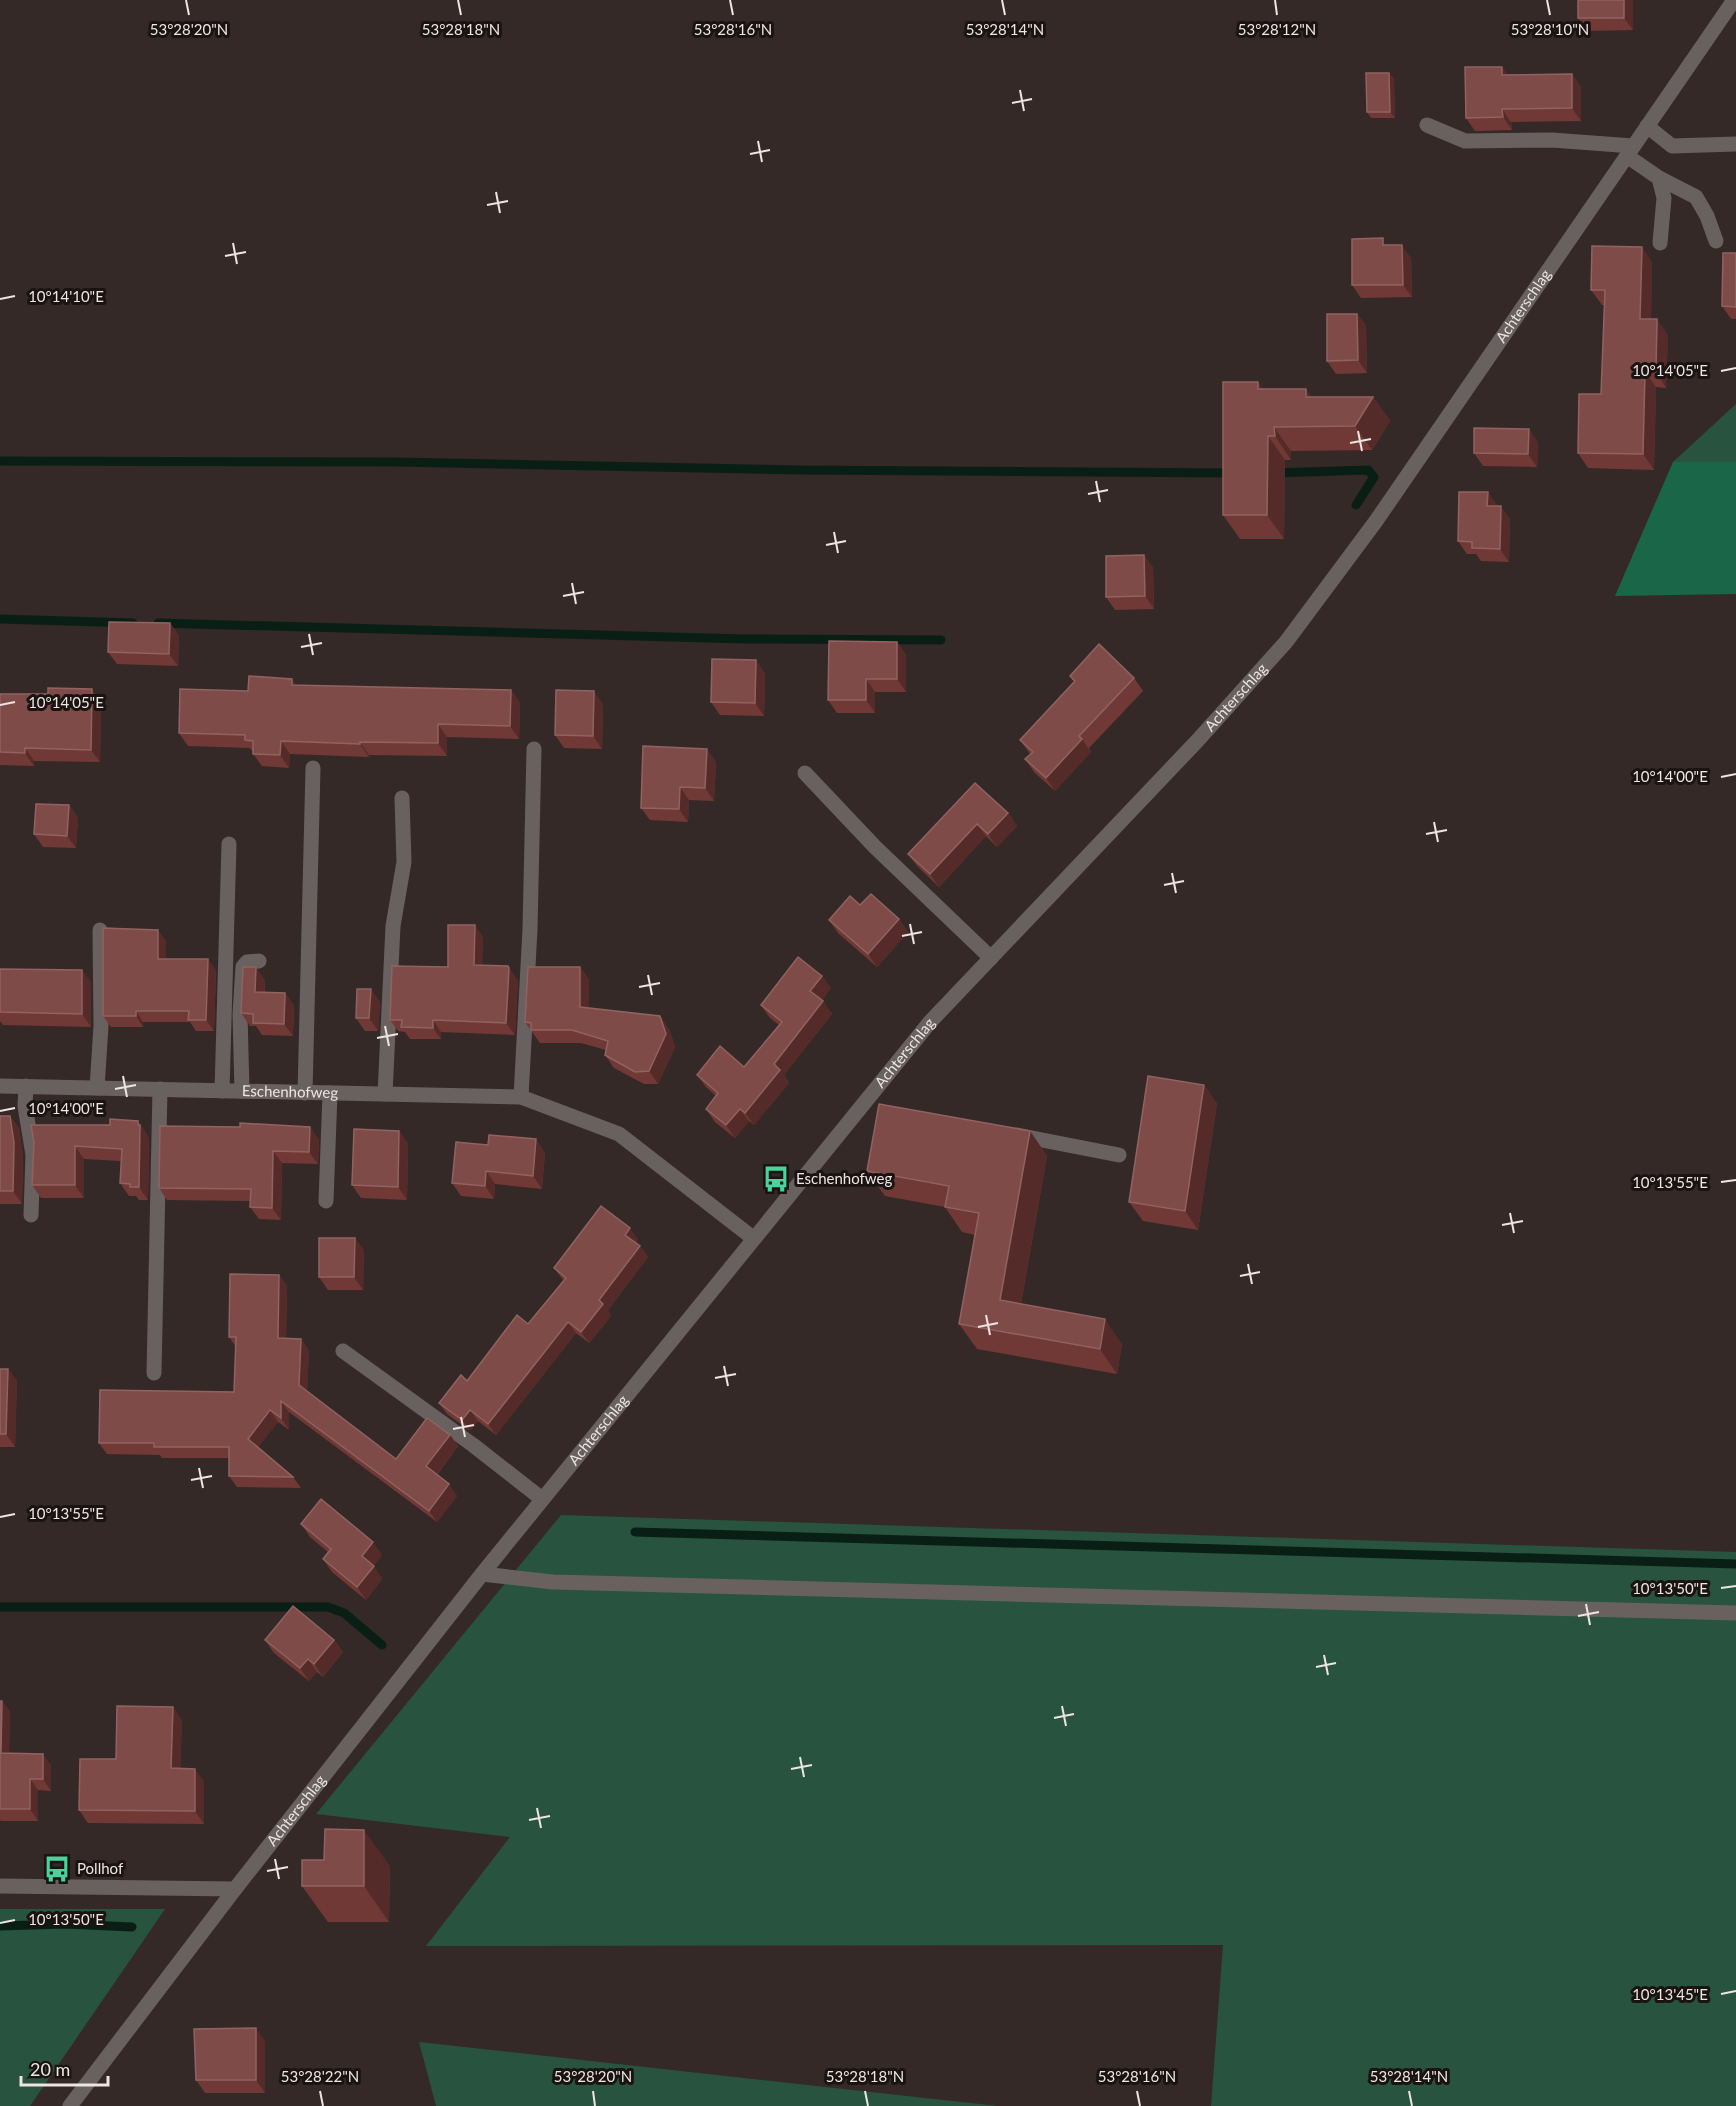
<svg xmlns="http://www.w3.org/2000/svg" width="1736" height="2106" viewBox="0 0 1736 2106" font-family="Lato,sans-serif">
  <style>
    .green { fill: #27533f }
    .forest { fill: #1a6649 }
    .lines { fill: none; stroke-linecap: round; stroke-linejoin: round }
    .stream { stroke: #091f16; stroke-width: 9 }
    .lane { stroke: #686160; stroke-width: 15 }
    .street { stroke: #686160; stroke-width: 15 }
    .wall { fill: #713935 }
    .shaded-wall { fill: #542b28 }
    .building { fill: #7f4b48; stroke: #906360; stroke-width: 1.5 }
    .ticks { fill: none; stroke: #ede4e3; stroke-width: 2 }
    .labels { text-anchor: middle; stroke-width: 6; stroke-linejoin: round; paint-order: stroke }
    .street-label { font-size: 15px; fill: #ede4e3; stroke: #191312 }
    .poi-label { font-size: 15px; fill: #ede4e3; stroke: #191312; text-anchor: start }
    .ticks-label { font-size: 15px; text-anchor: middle; fill: #ede4e3; stroke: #191312; stroke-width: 6; stroke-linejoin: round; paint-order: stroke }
  </style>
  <rect width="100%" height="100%" fill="#352927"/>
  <g class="green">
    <path d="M1736,404V462H1673Z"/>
    <path d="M561,1515L1736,1552V2106H1211L1223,1945L426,1946L510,1837L316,1814Z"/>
    <path d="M0,1909H165L30,2106H0Z"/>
    <path d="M419,2042L998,2106H436Z"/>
  </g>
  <path class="forest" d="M1673,462H1736V594L1615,596Z"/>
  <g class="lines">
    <g class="stream">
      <path d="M0,461L396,462L800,470L1234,473"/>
      <path d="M1274,473L1368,470L1374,477L1356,505"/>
      <path d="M0,619L133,623"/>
      <path d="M158,623L744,639L941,640"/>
      <path d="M635,1532L1736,1564"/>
      <path d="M0,1607H328L344,1613L382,1645"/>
      <path d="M0,1926L65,1924L132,1927"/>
    </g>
    <g class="lane">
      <path d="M1427,125L1465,141L1552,140L1633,146"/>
      <path d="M1647,126L1672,146L1736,144"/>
      <path d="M1627,156L1659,178L1664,198L1660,243"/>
      <path d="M1659,178L1696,197L1707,216L1716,241"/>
      <path d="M805,773L875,847L991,958"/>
      <path d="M26,1086L25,1106L33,1155L31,1215"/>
      <path d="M97,1088L101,1026L100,930"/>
      <path d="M222,1091L229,844"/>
      <path d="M242,1091L240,1014L243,967L247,962L259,961"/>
      <path d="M305,1093L313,768"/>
      <path d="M385,1094L393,926L404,862L402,798"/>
      <path d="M521,1097L530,929L534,749"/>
      <path d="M1017,1135L1119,1155"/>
      <path d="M326,1201L330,1093"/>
      <path d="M343,1351L473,1445L542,1499"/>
      <path d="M154,1373L160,1089"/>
      <path d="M482,1574L553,1582L1736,1613"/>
    </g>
    <g class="street">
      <path id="s1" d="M0,1086L521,1097L619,1134L753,1238"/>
      <path d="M0,1886L235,1889"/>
      <path id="s2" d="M70,2106L235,1889L482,1574L930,1022L1198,740L1286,642L1376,521L1734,0"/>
    </g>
  </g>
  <g class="wall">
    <path d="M1633,0V30L1587,31L1578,18Z"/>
    <path d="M1502,67L1507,75L1572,74L1581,87V121L1511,122L1512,130L1475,131L1466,118Z"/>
    <path d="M1389,73L1394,79L1395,118H1371L1367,112Z"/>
    <path d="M1387,245L1411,258L1412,297L1361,298L1352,285Z"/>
    <path d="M1642,247L1652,263L1651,319L1668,335L1666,388L1656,387L1654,470L1588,468L1578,453L1601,394L1604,305H1602L1591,290Z"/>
    <path d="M1736,253V319H1731L1722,306Z"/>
    <path d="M1357,314L1366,326L1367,373L1336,374L1327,361Z"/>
    <path d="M1258,382L1263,389L1311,397H1373L1390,421L1372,450L1291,451V460H1285L1284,539H1240L1223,515Z"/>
    <path d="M1538,442L1537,467L1483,466L1474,453Z"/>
    <path d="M1497,505L1510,519L1509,562L1481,561L1476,554H1467L1458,541Z"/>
    <path d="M1144,555L1153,568L1154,609L1115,610L1106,597Z"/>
    <path d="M170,623L179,636L178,666L117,664L108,652Z"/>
    <path d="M897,642L906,655V692H875V713H837L828,700Z"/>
    <path d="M765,673L764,716L720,715L711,702Z"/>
    <path d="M1070,676L1134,678L1143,691L1089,748L1091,752L1055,791L1034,772L1025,759L1030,754L1020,740L1074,682Z"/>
    <path d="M297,686L511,690L520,703L519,739L447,737V756L369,755V757L290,754L289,768L262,766L253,754V752L250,748L188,746L179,733L248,691Z"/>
    <path d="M0,694L101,702L100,762L34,761V766L0,765Z"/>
    <path d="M603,704L602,749L564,748L555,735Z"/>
    <path d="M716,762L714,801L689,800L688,822L650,820L641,808Z"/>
    <path d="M975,783L1008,813L1017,826L997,847L986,836L939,887L917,866L908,854Z"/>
    <path d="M69,805L78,818L76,848L43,847L34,834Z"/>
    <path d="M899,919L908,932L877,967L838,933L829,920Z"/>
    <path d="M483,937L482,965L518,980L515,1035L441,1032V1039H410L405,1032L398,1031L390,1020L448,967Z"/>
    <path d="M166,941V959L216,970L214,1031H196L190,1022H143V1027H111L103,1016Z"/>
    <path d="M580,967L589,980V1008L669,1029L675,1047L658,1084H644L614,1068L605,1055L606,1050L581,1043H540L525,1022Z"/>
    <path d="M0,969L91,982V1027L3,1025L0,1021Z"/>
    <path d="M822,976L831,988L822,1000L832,1014L784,1075L789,1083L754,1125L749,1121L735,1138L715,1122L706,1109L716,1096L706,1087L697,1075L744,1067L779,1025L770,1018L761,1005Z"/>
    <path d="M265,980V993H285L294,1006L293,1036L262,1035L256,1026H250L241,1013Z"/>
    <path d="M380,1002L378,1031H365L356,1018Z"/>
    <path d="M1204,1085L1217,1104L1198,1230L1143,1221L1129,1202Z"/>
    <path d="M0,1116H10L19,1128L23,1156L22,1204H0Z"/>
    <path d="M138,1121L149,1138L148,1200H139L136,1196H129L120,1183L121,1161L84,1159V1198H41L32,1185L34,1142L110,1125Z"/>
    <path d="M160,1126L319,1139L318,1164L282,1163L281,1220L259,1219L250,1207V1201L167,1200L159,1188Z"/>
    <path d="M399,1131L408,1144L407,1200L361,1198L352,1185Z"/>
    <path d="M1030,1131L1047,1156L1021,1304L1122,1344L1117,1374L977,1349L959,1324L975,1235L962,1232L945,1207L885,1196L867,1171Z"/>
    <path d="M488,1145L545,1152L542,1189L495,1184L494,1199L461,1196L452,1183Z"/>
    <path d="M638,1239L636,1243L640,1246L648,1257L608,1310L611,1316L589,1343L576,1333L496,1435L478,1421L470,1431L447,1414L439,1403L467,1381L528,1324L564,1281L554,1268Z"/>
    <path d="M364,1250L363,1290H328L319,1277Z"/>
    <path d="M279,1275L287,1286L286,1339H301L309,1351L307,1391L396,1459L450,1435L458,1446L437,1475L457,1496L437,1522L289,1412V1430L278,1422L258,1447L293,1477L301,1488L237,1487L229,1476V1458H162L160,1455L107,1454L99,1443L234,1392L236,1347L229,1337Z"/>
    <path d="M0,1369H8L17,1381L15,1447H0Z"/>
    <path d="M301,1524L382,1555L373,1566L382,1579L366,1600L332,1572L323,1559L328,1552L310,1537Z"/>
    <path d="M265,1640H334L343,1652L323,1677L317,1672L309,1681L274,1653Z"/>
    <path d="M0,1701H2L10,1712L9,1753L51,1765V1791L38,1790V1821H1L0,1820Z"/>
    <path d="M182,1720L180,1768L204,1781V1824L88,1823L79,1810L116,1759Z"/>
    <path d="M390,1866L389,1922H328L302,1886Z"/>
    <path d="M265,2041V2093H205L196,2080Z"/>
  </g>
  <g class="shaded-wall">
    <path d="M1624,0H1633V30L1624,18Z"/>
    <path d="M1502,67L1511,80L1502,75Z"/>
    <path d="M1389,73L1394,79L1395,118L1390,112Z"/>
    <path d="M1572,74L1581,87V121L1572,108Z"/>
    <path d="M1502,109L1511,122L1512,130L1503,117Z"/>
    <path d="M1402,245L1411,258L1412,297L1403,285Z"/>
    <path d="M1642,247L1652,263L1651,334L1640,319Z"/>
    <path d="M1357,314L1366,326L1367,373L1358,360Z"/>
    <path d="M1657,319L1668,335L1666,388L1656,372Z"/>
    <path d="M1645,372L1656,387L1654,470L1643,454Z"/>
    <path d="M1258,382L1275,406L1258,389Z"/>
    <path d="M1306,389L1323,413L1306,397Z"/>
    <path d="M1373,397L1390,421L1372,450L1355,426Z"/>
    <path d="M1274,427L1291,451V460L1275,436Z"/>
    <path d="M1529,429L1538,442L1537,467L1528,454Z"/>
    <path d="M1268,436L1285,460L1284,539L1267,515Z"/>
    <path d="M1488,492L1497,505L1496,519L1487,506Z"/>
    <path d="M1501,506L1510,519L1509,562L1500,549Z"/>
    <path d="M1144,555L1153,568L1154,609L1145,596Z"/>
    <path d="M170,623L179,636L178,666L169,654Z"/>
    <path d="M897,642L906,655V692L897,679Z"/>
    <path d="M756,660L765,673L764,716L755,703Z"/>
    <path d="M292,679L301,692L292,685Z"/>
    <path d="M866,679L875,692V713L866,700Z"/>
    <path d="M92,689L101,702L100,762L91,750Z"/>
    <path d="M511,690L520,703L519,739L510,726Z"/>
    <path d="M594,691L603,704L602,749L593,736Z"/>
    <path d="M438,724L447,737V756L438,743Z"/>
    <path d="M1082,739L1091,752L1055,791L1046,778Z"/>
    <path d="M281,741L290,754L289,768L280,755Z"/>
    <path d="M360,742L369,755V757L360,744Z"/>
    <path d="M25,748L34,761V766L25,753Z"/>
    <path d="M707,749L716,762L714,801L705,788Z"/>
    <path d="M680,787L689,800L688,822L679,809Z"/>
    <path d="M69,805L78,818L76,848L67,836Z"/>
    <path d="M1008,813L1017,826L997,847L988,834Z"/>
    <path d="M977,824L986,836L939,887L930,874Z"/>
    <path d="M899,919L908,932L877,967L868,954Z"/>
    <path d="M475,925L483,937L482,977L474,965Z"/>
    <path d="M158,930L166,941V970L158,959Z"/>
    <path d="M208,959L216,970L214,1031L206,1020Z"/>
    <path d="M256,967L265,980L264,1005L255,992Z"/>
    <path d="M580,967L589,980V1020L580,1007Z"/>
    <path d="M509,968L518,980L515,1035L506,1023Z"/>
    <path d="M82,970L91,982V1027L82,1014Z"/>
    <path d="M822,976L831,988L819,1004L810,991Z"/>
    <path d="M371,989L380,1002L378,1031L369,1018Z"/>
    <path d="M285,993L294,1006L293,1036L284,1024Z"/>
    <path d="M823,1001L832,1014L784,1075L789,1083L754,1125L745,1113L774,1064Z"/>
    <path d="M136,1011L143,1022V1027L136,1016Z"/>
    <path d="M660,1016L669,1029L675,1047L658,1084L649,1071Z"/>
    <path d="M433,1020L441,1032V1039L433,1028Z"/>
    <path d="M1204,1085L1217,1104L1198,1230L1185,1211Z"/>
    <path d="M740,1109L749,1121L735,1138L726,1125Z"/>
    <path d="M10,1116L19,1128L23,1156L22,1204L13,1191Z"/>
    <path d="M138,1121L149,1138L148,1200L139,1187Z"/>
    <path d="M310,1127L319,1139L318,1164L309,1152Z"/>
    <path d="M399,1131L408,1144L407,1200L398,1187Z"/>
    <path d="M1030,1131L1047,1156L1017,1325L1000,1300Z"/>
    <path d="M536,1139L545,1152L542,1189L533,1176Z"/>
    <path d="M75,1146L84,1159V1198L75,1185Z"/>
    <path d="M273,1151L282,1163L281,1220L272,1208Z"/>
    <path d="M486,1171L495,1184L494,1199L485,1186Z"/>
    <path d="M630,1228L638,1239L633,1246L625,1235Z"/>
    <path d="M355,1238L364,1250L363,1290L354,1277Z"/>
    <path d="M640,1246L648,1257L608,1310L611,1316L589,1343L581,1332L599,1300Z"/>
    <path d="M279,1275L287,1286L286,1350L278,1338Z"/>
    <path d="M1105,1319L1122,1344L1117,1374L1100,1349Z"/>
    <path d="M568,1322L576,1333L496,1435L488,1424Z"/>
    <path d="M301,1339L309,1351L307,1396L299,1385Z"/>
    <path d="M8,1369L17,1381L15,1447L6,1434Z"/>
    <path d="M281,1401L289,1412V1430L281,1418Z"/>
    <path d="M270,1410L278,1422L256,1450L248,1439Z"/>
    <path d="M470,1410L478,1421L470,1431L462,1420Z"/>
    <path d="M450,1435L458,1446L434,1478L426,1466Z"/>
    <path d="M449,1484L457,1496L437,1522L429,1511Z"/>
    <path d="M373,1542L382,1555L371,1569L362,1556Z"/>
    <path d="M374,1566L382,1579L366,1600L357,1587Z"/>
    <path d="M334,1640L343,1652L323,1677L314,1664Z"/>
    <path d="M308,1659L317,1672L309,1681L300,1668Z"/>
    <path d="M2,1701L10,1712L9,1765L1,1753Z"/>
    <path d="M173,1707L182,1720L180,1781L171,1768Z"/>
    <path d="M43,1754L51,1765V1791L43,1779Z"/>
    <path d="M195,1769L204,1781V1824L195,1811Z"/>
    <path d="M30,1779L38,1790V1821L30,1809Z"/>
    <path d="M364,1830L390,1866L389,1922L364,1886Z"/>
    <path d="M256,2028L265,2041V2093L256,2080Z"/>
  </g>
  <g class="building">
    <rect x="1578" y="0" width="46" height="18"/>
    <path d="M1465,67H1502V75L1572,74V108L1502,109L1503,117L1466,118Z"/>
    <path d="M1366,73H1389L1390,112H1367Z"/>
    <path d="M1383,238V245H1402L1403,285H1352V239Z"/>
    <path d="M1592,246L1642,247L1640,319H1657L1656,372H1645L1643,454L1578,453L1579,394H1601L1605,290H1591Z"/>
    <path d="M1723,253H1736V307L1722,306Z"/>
    <path d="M1327,314H1357L1358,360L1327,361Z"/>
    <path d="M1223,382H1258V389H1306V397H1373L1355,426L1274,427L1275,436H1268L1267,515H1223Z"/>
    <path d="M1474,428L1529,429L1528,454L1474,453Z"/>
    <path d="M1459,492H1488L1487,506H1501L1500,549L1472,548V542L1458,541Z"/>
    <path d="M1144,555L1145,596L1106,597V556Z"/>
    <path d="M109,622L170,623L169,654L108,652Z"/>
    <path d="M829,641L897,642V679H866V700H828Z"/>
    <path d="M1099,644L1134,678L1079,736L1082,739L1046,778L1025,759L1033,752L1020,740L1075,681L1070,676Z"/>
    <path d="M712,659L756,660L755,703L711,702Z"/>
    <path d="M249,676L292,679V685L511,690L510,726L438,724V743L360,742V744L281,741L280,755L253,754V741L245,740V735L179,733L180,689L248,691Z"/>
    <path d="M48,688L92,689L91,750L25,748V753L0,752V694H48Z"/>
    <path d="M556,690L594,691L593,736L555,735Z"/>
    <path d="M643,746L707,749L705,788L680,787L679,809L641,808Z"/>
    <path d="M975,783L1008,813L988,834L977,824L930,874L908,854Z"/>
    <path d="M36,804L69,805L67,836L34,834Z"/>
    <path d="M871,894L899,919L868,954L829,920L850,896L860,905Z"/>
    <path d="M448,925H475L474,965L508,966L509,968L506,1023L433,1020V1028L401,1027L402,1020H390L392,966L448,967Z"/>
    <path d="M103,928L158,930V959H208L206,1020H188L189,1011H136V1016H103Z"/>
    <path d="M798,957L822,976L810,991L823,1001L774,1064L780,1070L745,1113L740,1109L726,1125L706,1109L718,1093L697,1075L720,1046L744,1067L782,1022L761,1005Z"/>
    <path d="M243,967H256L255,992L285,993L284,1024L253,1023V1014L241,1013Z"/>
    <path d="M528,967H580V1007L660,1016L666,1034L649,1071L635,1072L605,1055L608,1041L572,1030H531V1023L525,1022Z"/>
    <path d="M0,969L82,970V1014L0,1012Z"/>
    <path d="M357,989H371L369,1018H356Z"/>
    <path d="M1148,1076L1204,1085L1185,1211L1129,1202Z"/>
    <path d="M879,1104L1030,1131L1000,1300L1105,1319L1100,1349L959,1324L979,1213L945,1207L949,1186L867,1171Z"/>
    <path d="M0,1116H10L14,1143L13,1191H0Z"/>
    <path d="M110,1119L138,1121V1125H140L139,1187H130V1184L120,1183L122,1149L75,1146V1185H32L34,1142L31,1125H110Z"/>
    <path d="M240,1123L310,1127L309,1152L273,1151L272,1208L250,1207L251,1189L159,1188L160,1126L240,1127Z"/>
    <path d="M354,1129L399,1131L398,1187L352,1185Z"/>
    <path d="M489,1135L536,1139L533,1176L486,1171L485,1186L452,1183L456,1142L488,1145Z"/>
    <path d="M601,1206L630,1228L625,1235L640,1246L599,1300L603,1304L581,1332L568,1322L488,1424L470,1410L462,1420L439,1403L461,1375L467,1381L517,1315L528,1324L566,1278L554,1268Z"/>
    <path d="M319,1238H355L354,1277H319Z"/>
    <path d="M230,1274L279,1275L278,1338L301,1339L299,1385L396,1459L427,1418L450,1435L426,1466L449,1484L429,1511L281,1401V1418L270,1410L248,1439L293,1477L229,1476V1447H154V1443H99L100,1390L234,1392L236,1337H229Z"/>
    <path d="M0,1369H8L6,1434H0Z"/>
    <path d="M321,1499L373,1542L362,1556L374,1566L357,1587L323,1559L331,1549L301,1524Z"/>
    <path d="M293,1606L334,1640L314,1664L308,1659L300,1668L265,1640Z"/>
    <path d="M0,1701H2L1,1753L43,1754V1779H30V1809H0Z"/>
    <path d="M117,1706L173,1707L171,1768L195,1769V1811L79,1810L80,1759H116Z"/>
    <path d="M325,1829L364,1830V1886H302V1860H324Z"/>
    <path d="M256,2028V2080H196L194,2029Z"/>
  </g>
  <path class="ticks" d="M186,0L189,15M458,0L461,15M730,0L733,15M1002,0L1005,15M1275,0L1277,15M1547,0L1550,15M1020,90L1024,111M1012,103L1032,99M758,141L762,162M750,154L770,150M496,192L500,213M487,205L508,201M233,243L237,264M225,256L246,252M0,299L15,296M1721,371L1736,368M1358,431L1362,451M1350,443L1371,439M1096,481L1100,502M1088,494L1108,490M834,532L838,553M826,545L846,541M572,583L576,604M563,596L584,592M309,634L313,655M301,647L322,643M0,705L15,702M1721,777L1736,774M1434,822L1438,842M1426,834L1447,830M1172,873L1176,893M1164,885L1184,881M910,924L914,944M902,936L922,932M648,975L652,995M639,987L660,983M385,1026L389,1046M377,1038L398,1034M123,1076L127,1097M115,1089L136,1085M0,1111L15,1108M1721,1182L1736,1180M1510,1213L1514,1233M1502,1225L1523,1221M1248,1264L1252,1284M1240,1276L1260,1272M986,1315L990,1335M978,1327L998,1323M724,1366L728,1386M715,1378L736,1374M461,1417L465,1437M453,1429L474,1425M199,1468L203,1488M191,1480L212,1476M0,1517L15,1514M1721,1588L1736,1586M1586,1604L1590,1625M1578,1616L1599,1612M1324,1655L1328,1675M1316,1667L1336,1663M1062,1706L1066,1726M1054,1718L1074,1714M800,1757L804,1777M791,1769L812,1765M537,1808L541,1828M529,1820L550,1816M275,1859L279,1879M267,1871L288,1867M0,1923L15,1920M1721,1994L1736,1991M320,2091L323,2106M593,2091L595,2106M865,2091L868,2106M1137,2091L1140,2106M1409,2091L1412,2106"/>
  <defs>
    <g id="bus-bare" transform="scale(2.07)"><path d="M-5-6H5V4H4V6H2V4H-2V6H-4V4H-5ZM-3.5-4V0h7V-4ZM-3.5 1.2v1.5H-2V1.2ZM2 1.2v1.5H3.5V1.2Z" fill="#49d49c" stroke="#191312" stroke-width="2.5" paint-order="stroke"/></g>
  </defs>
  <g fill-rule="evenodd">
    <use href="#bus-bare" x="776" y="1179"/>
    <use href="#bus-bare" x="57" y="1869"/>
  </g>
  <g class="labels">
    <g class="street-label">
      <text dy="5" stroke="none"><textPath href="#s2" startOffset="2316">Achterschlag</textPath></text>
      <text dy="5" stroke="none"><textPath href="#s2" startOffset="1830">Achterschlag</textPath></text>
      <text dy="5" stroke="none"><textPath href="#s2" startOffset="1344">Achterschlag</textPath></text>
      <text dy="5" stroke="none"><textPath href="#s1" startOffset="290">Eschenhofweg</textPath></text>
      <text dy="5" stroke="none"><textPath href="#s2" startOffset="858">Achterschlag</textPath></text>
      <text dy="5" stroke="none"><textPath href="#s2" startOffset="372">Achterschlag</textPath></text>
    </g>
    <g class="poi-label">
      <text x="796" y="1184">Eschenhofweg</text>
      <text x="77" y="1874">Pollhof</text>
    </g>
  </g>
  <g class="ticks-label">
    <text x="1550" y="35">53°28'10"N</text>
    <text x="189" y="35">53°28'20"N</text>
    <text x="461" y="35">53°28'18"N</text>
    <text x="733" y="35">53°28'16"N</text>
    <text x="1005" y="35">53°28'14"N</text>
    <text x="1277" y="35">53°28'12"N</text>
    <text x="66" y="302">10°14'10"E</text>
    <text x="1670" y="376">10°14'05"E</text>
    <text x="66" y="708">10°14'05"E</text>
    <text x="1670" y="782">10°14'00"E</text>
    <text x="66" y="1114">10°14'00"E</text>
    <text x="1670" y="1188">10°13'55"E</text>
    <text x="66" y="1519">10°13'55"E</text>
    <text x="1670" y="1594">10°13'50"E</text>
    <text x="66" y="1925">10°13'50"E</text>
    <text x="1670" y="2000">10°13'45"E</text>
    <text x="320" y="2082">53°28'22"N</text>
    <text x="593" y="2082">53°28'20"N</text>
    <text x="865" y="2082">53°28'18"N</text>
    <text x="1137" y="2082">53°28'16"N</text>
    <text x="1409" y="2082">53°28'14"N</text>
  </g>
  <path d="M21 2076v9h87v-9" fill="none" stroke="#ede4e3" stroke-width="3"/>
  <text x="30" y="2076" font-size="18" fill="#ede4e3" stroke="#191312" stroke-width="4.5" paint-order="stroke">20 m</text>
</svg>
